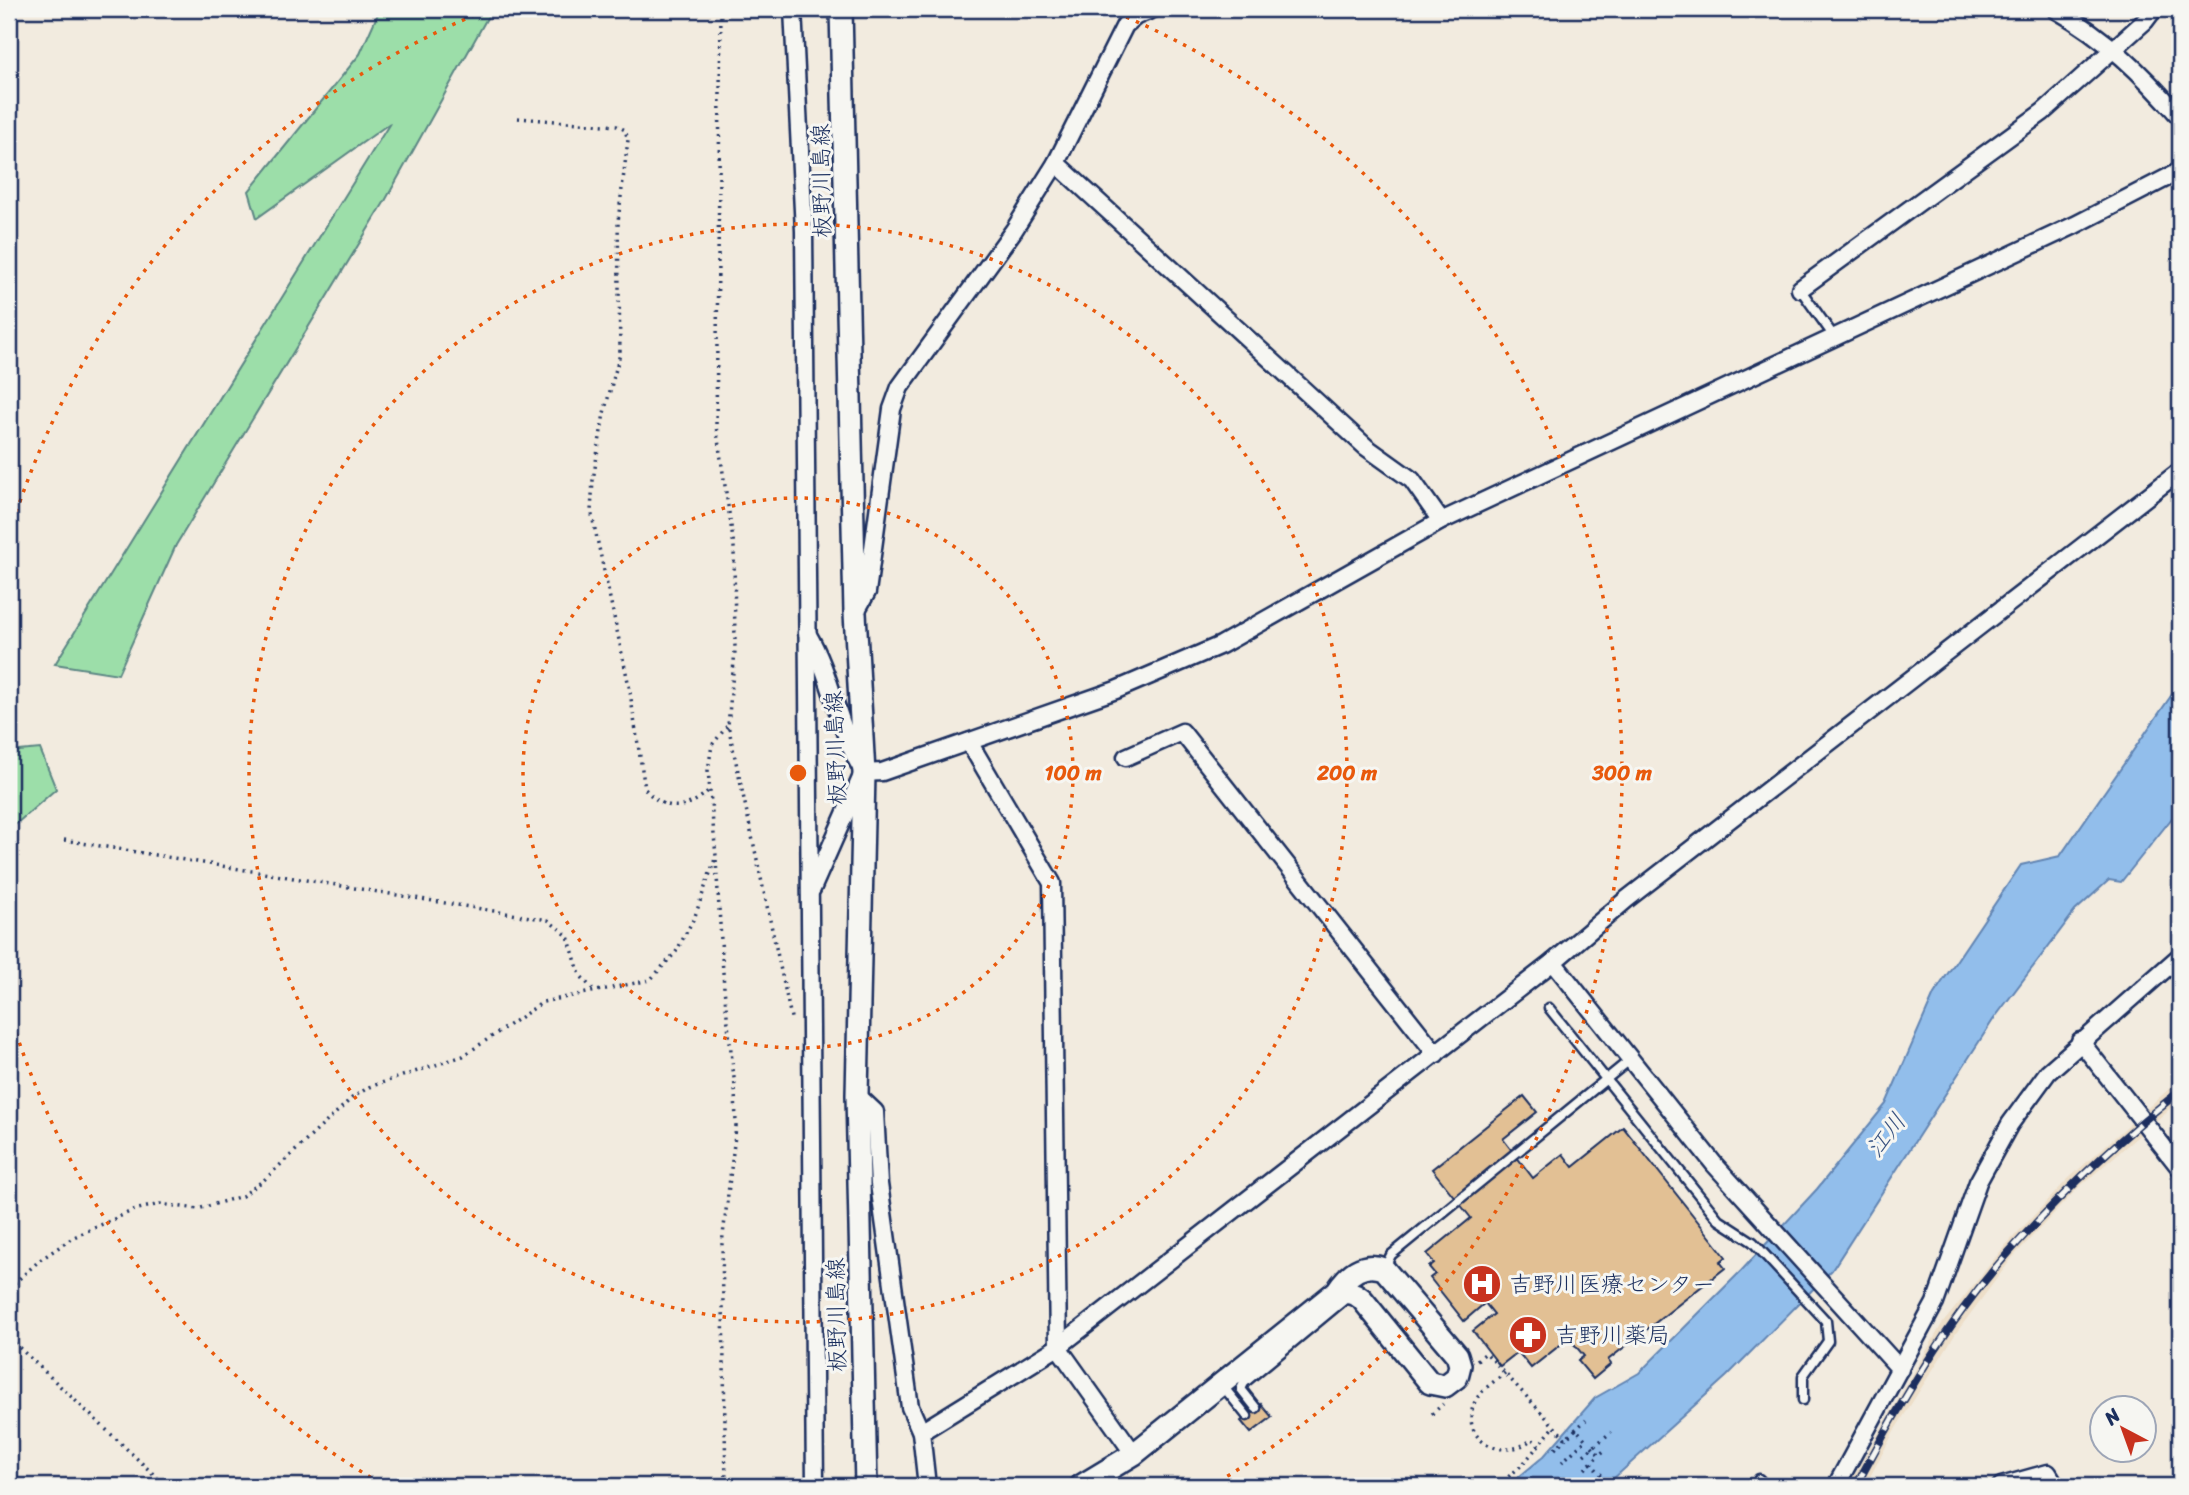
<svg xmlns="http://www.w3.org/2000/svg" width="2189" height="1495" viewBox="0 0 2189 1495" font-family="Sriracha,'Klee One',sans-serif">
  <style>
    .built { fill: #eddec8 }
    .green { fill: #9cdea9; stroke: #5c8684; stroke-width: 2 }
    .water { fill: #92beeb; stroke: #6285b3; stroke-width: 2 }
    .building { fill: #e2c094; stroke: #1b2f5e; stroke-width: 2 }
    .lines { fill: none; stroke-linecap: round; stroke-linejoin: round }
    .lane-casing { stroke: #1b2f5e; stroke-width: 13 }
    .street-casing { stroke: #1b2f5e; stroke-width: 21 }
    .secondary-casing { stroke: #1b2f5e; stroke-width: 26 }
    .path { stroke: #1b2f5e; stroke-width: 3.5; stroke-dasharray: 2 5; stroke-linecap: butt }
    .lane { stroke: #f6f6f2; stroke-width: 8 }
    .street { stroke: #f6f6f2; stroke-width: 16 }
    .secondary { stroke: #f6f6f2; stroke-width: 21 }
    .rail-casing { stroke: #1b2f5e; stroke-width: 8 }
    .rail { stroke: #f6f6f2; stroke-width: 5; stroke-dasharray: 16; stroke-linecap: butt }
    .ring { fill: none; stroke: #e8590c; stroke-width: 3.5; stroke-dasharray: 3.5 7 }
    .labels { text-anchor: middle; stroke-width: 6; stroke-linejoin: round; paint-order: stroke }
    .street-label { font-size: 23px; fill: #1b2f5e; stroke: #f6f6f2 }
    .poi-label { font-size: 23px; fill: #1b2f5e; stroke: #f6f6f2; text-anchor: start }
    .water-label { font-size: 24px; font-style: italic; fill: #395381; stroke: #f6f6f2 }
    .centre { fill: #e8590c; stroke: #f6f6f2; stroke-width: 3.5 }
    .ring-label { font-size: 21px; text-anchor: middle; font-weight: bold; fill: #e8590c; stroke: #f6f6f2; stroke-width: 6; stroke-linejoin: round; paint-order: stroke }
  </style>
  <rect width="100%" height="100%" fill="#f2ebdf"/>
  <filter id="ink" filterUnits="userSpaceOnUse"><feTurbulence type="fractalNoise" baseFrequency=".0143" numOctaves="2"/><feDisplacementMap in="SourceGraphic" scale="14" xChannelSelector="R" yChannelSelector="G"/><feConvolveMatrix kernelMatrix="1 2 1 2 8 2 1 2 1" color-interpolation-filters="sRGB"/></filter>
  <g filter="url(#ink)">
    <path class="built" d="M2180,1079V1100L2077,1189L2013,1257L1956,1333L1896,1428L1865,1486H1848L1942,1324L2004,1247L2068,1179Z"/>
    <g class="green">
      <path d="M380,9H492L385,201L176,545L118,674L55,664L390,123L257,218L249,191L360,54Z"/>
      <path d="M40,749L56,789L9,830V752Z"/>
    </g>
    <path class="water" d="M2180,683V808L2121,882L2109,880L2075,911L1993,1020L1832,1270L1727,1376L1613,1479L1611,1486H1508L1544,1456L1595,1398L1639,1373L1741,1271L1817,1189L1886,1104L1934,994L2021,865L2060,856Z"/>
    <g class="building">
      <path d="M1524,1096L1537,1112L1503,1139L1533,1178L1563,1154L1573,1167L1623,1127L1726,1257L1720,1262L1725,1268L1608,1360L1611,1364L1593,1379L1578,1361L1584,1356L1569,1338L1531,1368L1518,1352L1500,1366L1473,1331L1494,1314L1485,1303L1464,1321L1430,1278L1435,1274L1429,1267L1434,1263L1427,1254L1471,1218L1432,1169Z"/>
      <path d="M1261,1404L1272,1417L1251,1433L1241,1421Z"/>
    </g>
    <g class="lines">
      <g class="lane-casing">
        <g id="lane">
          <path d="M1800,289L1835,338"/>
          <path d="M1549,1008L1719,1220L1753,1242L1826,1321L1828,1341L1803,1376V1400"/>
          <path d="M1384,1269L1391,1255L1631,1059"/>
          <path d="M1222,1385L1247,1416"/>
          <path d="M1256,1408L1241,1389L1244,1383L1349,1296"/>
          <path d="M1759,1479L1765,1486"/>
        </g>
      </g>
      <g class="street-casing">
        <g id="street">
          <path d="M793,9L804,231L815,1486"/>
          <path d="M2055,9C2106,38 2142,73 2180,117"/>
          <path d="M1056,163L1366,447L1412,480L1441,521"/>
          <path d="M1800,289L2043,112L2145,21L2154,9"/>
          <path d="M855,613L867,592L892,409L900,387L1014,230L1056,163L1125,25L1136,16L1153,9"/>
          <path d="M807,633C833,677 837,728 863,771"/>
          <path d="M969,742L1052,883L1058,1347L1134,1454"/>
          <path d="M1126,757L1182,732L1436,1054"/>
          <path d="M864,773L882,772L1116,690L1221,645L1441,521L2075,225L2180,171"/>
          <path d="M812,889L861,778"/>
          <path d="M1553,962L1714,1164L1900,1369"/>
          <path d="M2080,1041L2180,1168"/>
          <path d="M857,1095L875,1112L879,1184L910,1407L921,1432L927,1486"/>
          <path d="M921,1432L1058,1347L1553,962L1627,899L2180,471"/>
          <path d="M1836,1486L1935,1303L1978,1182L2010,1124L2048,1072L2180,956"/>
          <path d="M2001,1486L2048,1473L2056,1486"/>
        </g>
      </g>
      <g class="secondary-casing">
        <g id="secondary">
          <path d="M841,9L855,613L864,773L857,1095L866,1486"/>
          <path d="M1081,1486L1134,1454L1337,1291C1348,1274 1363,1261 1384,1269L1457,1355L1460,1365L1457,1377L1445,1386L1430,1383L1362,1299L1355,1294L1337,1291"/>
        </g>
      </g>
      <g class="path">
        <path d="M721,9L716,426L734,546L735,651L728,725"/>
        <path d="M518,118L617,126L625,130L628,140L618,221L620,354L604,413L593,480L591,511L629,686L645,789C666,813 688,811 710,789"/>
        <path d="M64,840L548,920L568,936L580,975L594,991"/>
        <path d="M716,860L724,988L735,1087L736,1127L722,1244L726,1486"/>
        <path d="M9,1288L40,1260L74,1237L134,1210L160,1204L198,1209L242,1196L264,1180L352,1098L369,1087L463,1056L543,1002L650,980L676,952L695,916L716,856L708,770L712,745L728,725L792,1022"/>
        <path d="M9,1338L166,1486"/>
        <path d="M1477,1360L1486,1353L1566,1439L1576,1429L1586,1440L1562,1462"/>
        <path d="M1505,1373C1494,1382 1479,1391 1474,1404C1459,1441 1505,1463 1532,1439L1539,1445"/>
        <path d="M1432,1414L1443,1404"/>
        <path d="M1575,1430L1586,1420"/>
        <path d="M1592,1447L1599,1455L1604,1451"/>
        <path d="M1555,1449L1566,1438"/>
        <path d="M1584,1455L1611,1432"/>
        <path d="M1591,1463L1611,1486"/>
        <path d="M1585,1469L1599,1455"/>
        <path d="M1498,1486L1523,1464L1554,1427"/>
      </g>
      <use href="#lane" class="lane"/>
      <use href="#street" class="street"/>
      <use href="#secondary" class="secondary"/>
      <g class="rail-casing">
        <path id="rail" d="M1856,1486C1899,1405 1948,1320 2010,1251C2062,1193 2119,1139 2180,1091"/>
      </g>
      <use href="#rail" class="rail"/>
    </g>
  </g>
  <g class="ring">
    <circle cx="798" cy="773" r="275"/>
    <circle cx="798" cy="773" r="549"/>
    <path d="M380 1483A824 824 0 0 1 10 1014M10 532A824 824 0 0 1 489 9M1107 9A824 824 0 0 1 1216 1483"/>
  </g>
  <defs>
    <g id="hospital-disc" transform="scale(2.0125)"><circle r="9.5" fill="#c8321e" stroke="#f6f6f2"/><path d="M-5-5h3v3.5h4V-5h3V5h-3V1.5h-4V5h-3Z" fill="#fff"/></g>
    <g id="pharmacy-disc" transform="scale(2.0125)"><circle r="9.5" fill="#c8321e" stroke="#f6f6f2"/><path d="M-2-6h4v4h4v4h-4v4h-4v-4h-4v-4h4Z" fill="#fff"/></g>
  </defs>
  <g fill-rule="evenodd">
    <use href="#hospital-disc" x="1482" y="1284"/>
    <use href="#pharmacy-disc" x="1528" y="1335"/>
  </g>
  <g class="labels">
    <g class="street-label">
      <text transform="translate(821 181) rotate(-91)" y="8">板野川島線</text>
      <text transform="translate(835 748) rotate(-92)" y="8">板野川島線</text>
      <text transform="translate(836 1315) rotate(-91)" y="8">板野川島線</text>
    </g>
    <g class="poi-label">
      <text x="1509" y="1292">吉野川医療センター</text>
      <text x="1555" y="1343">吉野川薬局</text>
    </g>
    <g class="water-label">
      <text transform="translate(1886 1135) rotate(-52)" y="8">江川</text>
    </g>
  </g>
  <circle cx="798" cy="773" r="10" class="centre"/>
  <g class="ring-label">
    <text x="1073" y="780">100 m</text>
    <text x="1347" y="780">200 m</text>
    <text x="1622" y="780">300 m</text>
  </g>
  <rect width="2189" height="1495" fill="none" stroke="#f6f6f2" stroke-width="35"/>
  <rect x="18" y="18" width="2154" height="1460" fill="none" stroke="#1b2f5e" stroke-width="2.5" filter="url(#ink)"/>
  <g transform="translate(2123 1429) rotate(319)"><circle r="33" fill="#f6f6f2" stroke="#9ea6b7" stroke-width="2"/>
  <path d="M0-5L12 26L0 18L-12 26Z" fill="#c8321e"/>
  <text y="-10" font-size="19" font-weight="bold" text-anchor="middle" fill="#1b2f5e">N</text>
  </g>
</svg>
